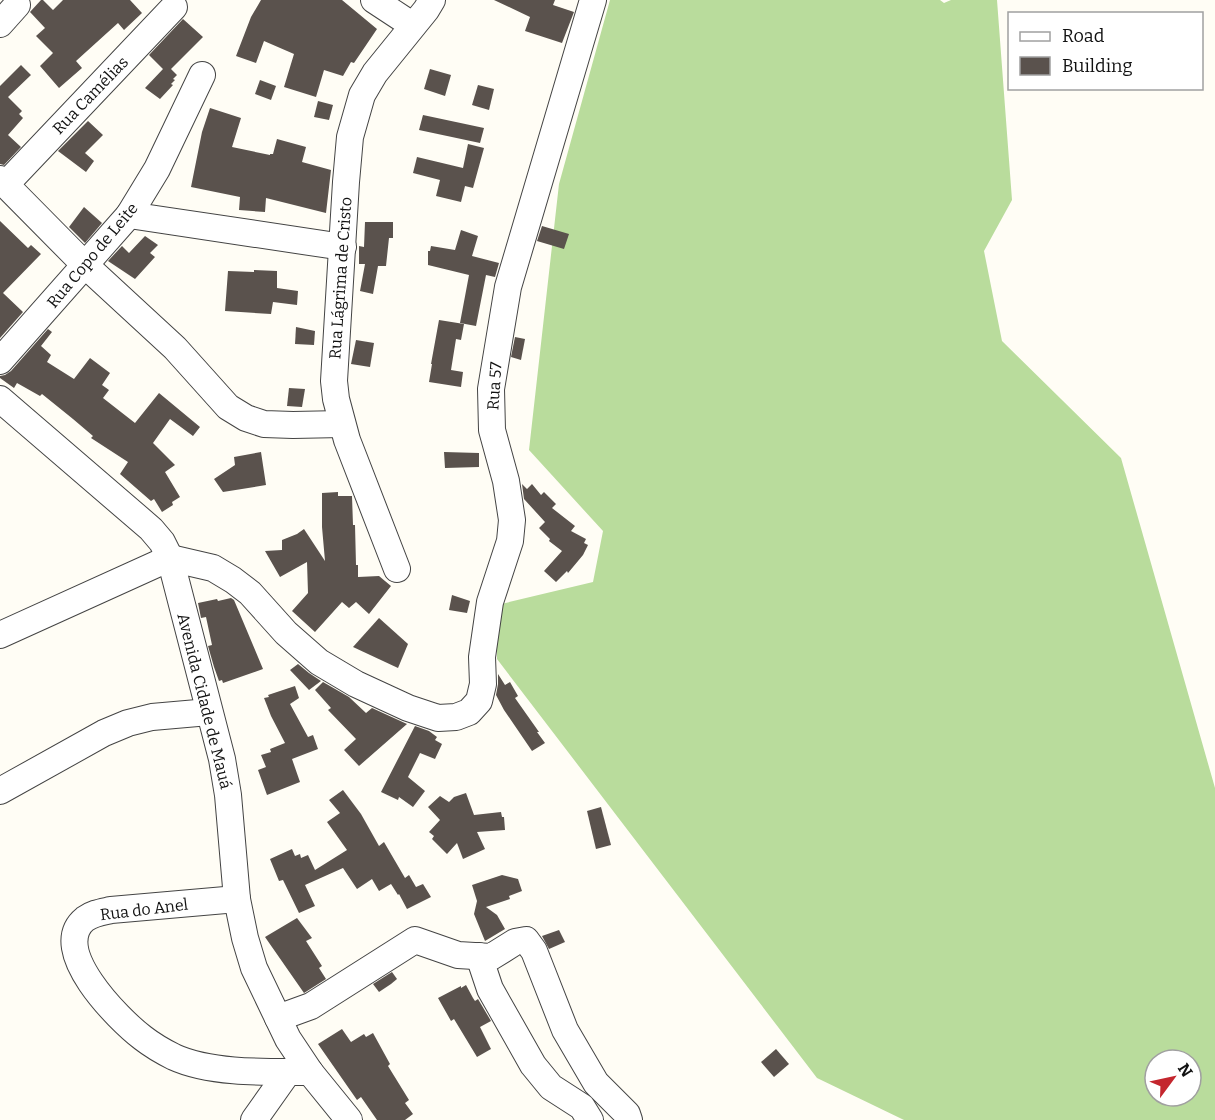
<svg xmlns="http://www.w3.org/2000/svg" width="1215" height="1120" viewBox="0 0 1215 1120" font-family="Bitter,serif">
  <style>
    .forest { fill: #b9dc9c; fill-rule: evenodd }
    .building { fill: #5a524d }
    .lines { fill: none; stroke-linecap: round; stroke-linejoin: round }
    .minor-casing { stroke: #444; stroke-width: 28 }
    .minor { stroke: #fff; stroke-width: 26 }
    .labels { text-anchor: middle; stroke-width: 6; stroke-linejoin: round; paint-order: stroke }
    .street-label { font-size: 16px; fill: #111; stroke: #fff }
  </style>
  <rect width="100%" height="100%" fill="#fffdf5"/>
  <path class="forest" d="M610,0H940L944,3L951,0H997L1012,200L984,251L1002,341L1121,458L1215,788V1120H904L817,1078L497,659V605L593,582L603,531L529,450L559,184ZM1155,1060H1191V1096H1155Z"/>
  <g class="building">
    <path d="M41,0H43L53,10L63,0H130L142,13L124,30L118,23L76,61L82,68L59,88L40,66L53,53L36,36L45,28L30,12Z"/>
    <path d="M261,0H342L377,29L354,63L351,62L343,76L324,70L316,97L284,87L294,54L264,41L256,63L236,56L251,17Z"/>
    <path d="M494,0H555L553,5L574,12L562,43L525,31L530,17Z"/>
    <path d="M183,19L203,37L171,69L177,75L173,79L175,80L171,84L173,85L160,99L145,88L163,69L149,55Z"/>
    <path d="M21,65L31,75L8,97L22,111L19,114L23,118L8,135L21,147L4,165L0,164V86Z"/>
    <path d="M430,69L451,75L445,96L424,89Z"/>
    <path d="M260,80L276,86L271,100L255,94Z"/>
    <path d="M478,85L494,89L489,110L472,105Z"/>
    <path d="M318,101L333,105L329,120L314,117Z"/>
    <path d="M210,108L241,118L232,147L270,155V154H273L277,139L306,147L302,162L331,170L326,213L266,198L265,212L239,210L240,197L191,187L202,132Z"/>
    <path d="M423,115L484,128L480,143L419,130Z"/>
    <path d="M88,121L103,135L85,153L94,161L86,172L58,151Z"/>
    <path d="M468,144L484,148L473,188L465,186L461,202L436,196L440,180L413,173L417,157L463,168Z"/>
    <path d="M84,207L102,223L85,243L69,227Z"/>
    <path d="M0,221L28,248L31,245L41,254L3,293L23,312L0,338Z"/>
    <path d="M365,222H393V238H389L386,266H378L373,294L360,291L365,264H359V246L364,247Z"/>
    <path d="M542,226L569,234L564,249L537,241Z"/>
    <path d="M461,230L478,236L472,256L499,263L495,277L486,275L476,326L460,323L469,275L428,265V251H430L431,246L455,250Z"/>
    <path d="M145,236L158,245L150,253L155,257L135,279L108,261L122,246L129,253Z"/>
    <path d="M254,270L277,271V288L298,291L297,305L273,302L271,314L225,311L228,271L254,272Z"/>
    <path d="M439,320L464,324L461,340L456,339L451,370L463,372L461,387L429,382L432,364H431Z"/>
    <path d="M296,327L315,331L314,345L295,344Z"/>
    <path d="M48,329L52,332L41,346L51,355L47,362L74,379L90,358L110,373L102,385L109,390L103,398L135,423L159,393L200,427L193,436L170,419L153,443L175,465L165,472L180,497L172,502L173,505L162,512L154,499L151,501L120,474L128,462L91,438L93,436L73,419L42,394L40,396L17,383L14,388L0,378V376L5,375L11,371Z"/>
    <path d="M515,337L525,339L521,360L511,357Z"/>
    <path d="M356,340L374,343L370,367L351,364Z"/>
    <path d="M289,388L305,389L302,407L287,406Z"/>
    <path d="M261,452L266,485L223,492L214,479L235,465L234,457Z"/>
    <path d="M444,452L479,453V467L445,468Z"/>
    <path d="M522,484L527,489L532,484L541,495L544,492L556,504L552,508L575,526L571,531L586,539L584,543L588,545L583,555L568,573L567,571L556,582L544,571L562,551L549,541L550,539L539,528L545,522L524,499Z"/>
    <path d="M338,492V496H352L353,525H355L356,565H358V577L379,576L391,586L369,614L356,602L349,608L342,602L315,632L292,611L308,593L307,562L280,577L265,551L282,550V540L297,534L304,529L325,561L322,527V493Z"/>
    <path d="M452,595L470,601L467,613L449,610Z"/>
    <path d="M231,598L234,600L263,669L223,683L222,680L219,681L214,667L208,646L212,645L206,617L201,618L198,603L217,599L218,601Z"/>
    <path d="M379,618L408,644L398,668L353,647Z"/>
    <path d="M298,664L309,673L321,681L309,690L290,670Z"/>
    <path d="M498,674L505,685L510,682L518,696L515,698L539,732H537L545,743L532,751L504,710L496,695L498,684Z"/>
    <path d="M323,682L349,697L366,713L372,708L407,724L359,766L344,750L356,739L328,710L331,708L315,690Z"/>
    <path d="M295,686L299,698L290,704L308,737L313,735L318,749L292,759L300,782L267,795L258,770L266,767L261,755L271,752L270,749L285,743L271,716L264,698L269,697L268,695Z"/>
    <path d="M415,726L429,731L437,737L435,740L442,744L435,759L420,753L408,777L425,791L413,807L399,797L398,800L381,792Z"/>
    <path d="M343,790L361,814L379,846L384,842L405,878L409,875L416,887L423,884L431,897L407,909L399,894L398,895L391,884L379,891L372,879L357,889L343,868L305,885L315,906L299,913L283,880L279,881L270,859L292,849L295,856L300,854L301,858L308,855L315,870L347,850L327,822L340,813L329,800Z"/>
    <path d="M466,793L474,815L501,812L502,817H504L505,830L477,832L485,849L463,859L457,843L447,854L432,839L434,836L429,832L440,820L428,807L440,796L449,802L454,797Z"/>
    <path d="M601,807L611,845L596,849L587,811Z"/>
    <path d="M502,875L518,879L522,891L509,896L510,899L486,907L497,915L505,929L485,941L474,914L477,901L472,885Z"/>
    <path d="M297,918L312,938L306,941L322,966L319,968L326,979L304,993L265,937Z"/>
    <path d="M559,930L565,942L549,949L542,936Z"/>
    <path d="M392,972L397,979L391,984L379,992L373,984Z"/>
    <path d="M466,985L473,998L475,1001L478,999L491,1021L480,1027L491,1049L477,1057L454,1019L451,1021L438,998L461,986V988Z"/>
    <path d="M342,1029L351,1042L364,1034L366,1037L373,1033L390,1064L388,1066L409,1100L405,1103L413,1114L405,1120H377L361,1097L357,1100L318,1044Z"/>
    <path d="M776,1049L789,1064L774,1077L761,1062Z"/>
  </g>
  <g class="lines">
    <g class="minor-casing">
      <g id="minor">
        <path d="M374,0L412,25"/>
        <path d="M0,24L17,5"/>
        <path d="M0,179L85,265L175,348L228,407L246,418L264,424L293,425L342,424"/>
        <path d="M6,184L174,7"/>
        <path d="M129,215L343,247"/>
        <path d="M0,361L129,215L157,169L202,75"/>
        <path d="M0,399L151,529L162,542L170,558L222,759L228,795L237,899L245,938L254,968L288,1039L310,1072L349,1120"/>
        <path d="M170,558L213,568L233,580L250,593L286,633L319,662L356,684L408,708L438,718L456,717L469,712L479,701L483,684L482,657L490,602L510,541L512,520L506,481L492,430L491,389L508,287L593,0"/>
        <path d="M397,569L347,440L336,399L334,381L346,182L350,137L362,95L375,73L426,10L432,0"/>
        <path d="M0,635L170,558"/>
        <path d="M0,791L104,733L128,723L152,717L209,712"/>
        <path d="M237,899L111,910C102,912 93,913 85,919C48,949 118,1019 143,1038C152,1045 164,1052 174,1057C211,1074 269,1072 310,1072"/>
        <path d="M479,956L490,989L533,1065L551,1087L582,1107L590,1120"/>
        <path d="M278,1018L311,1006L415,940L458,955L491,957L515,942L526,940L534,951L565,1030L596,1083L627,1114L629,1120"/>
        <path d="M254,1120L288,1072"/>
      </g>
    </g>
    <use href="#minor" class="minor"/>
  </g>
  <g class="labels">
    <g class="street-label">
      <text transform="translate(90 95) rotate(-46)" y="6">Rua Camélias</text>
      <text transform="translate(92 255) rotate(-50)" y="6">Rua Copo de Leite</text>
      <text transform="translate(340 278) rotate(-86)" y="6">Rua Lágrima de Cristo</text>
      <text transform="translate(494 386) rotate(-86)" y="6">Rua 57</text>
      <text transform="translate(205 701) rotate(76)" y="6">Avenida Cidade de Mauá</text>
      <text transform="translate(144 909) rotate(-7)" y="6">Rua do Anel</text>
    </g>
  </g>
  <rect x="1008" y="12" width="195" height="78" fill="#ffffff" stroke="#a0a0a0" stroke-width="1.5"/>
  <rect x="1020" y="32" width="30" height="9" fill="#ffffff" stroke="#a0a0a0" stroke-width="1.5"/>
  <text x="1062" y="42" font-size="18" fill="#111111">Road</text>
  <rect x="1020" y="57" width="30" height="18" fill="#5a524d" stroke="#a0a0a0" stroke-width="1.5"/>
  <text x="1062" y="72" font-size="18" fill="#111111">Building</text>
  <g transform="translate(1173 1078) rotate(57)"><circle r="28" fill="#ffffff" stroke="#a0a0a0" stroke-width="1.5"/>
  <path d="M0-4.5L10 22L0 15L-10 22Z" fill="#c4262e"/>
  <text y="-9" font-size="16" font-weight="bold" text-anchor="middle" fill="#111111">N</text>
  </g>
</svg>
